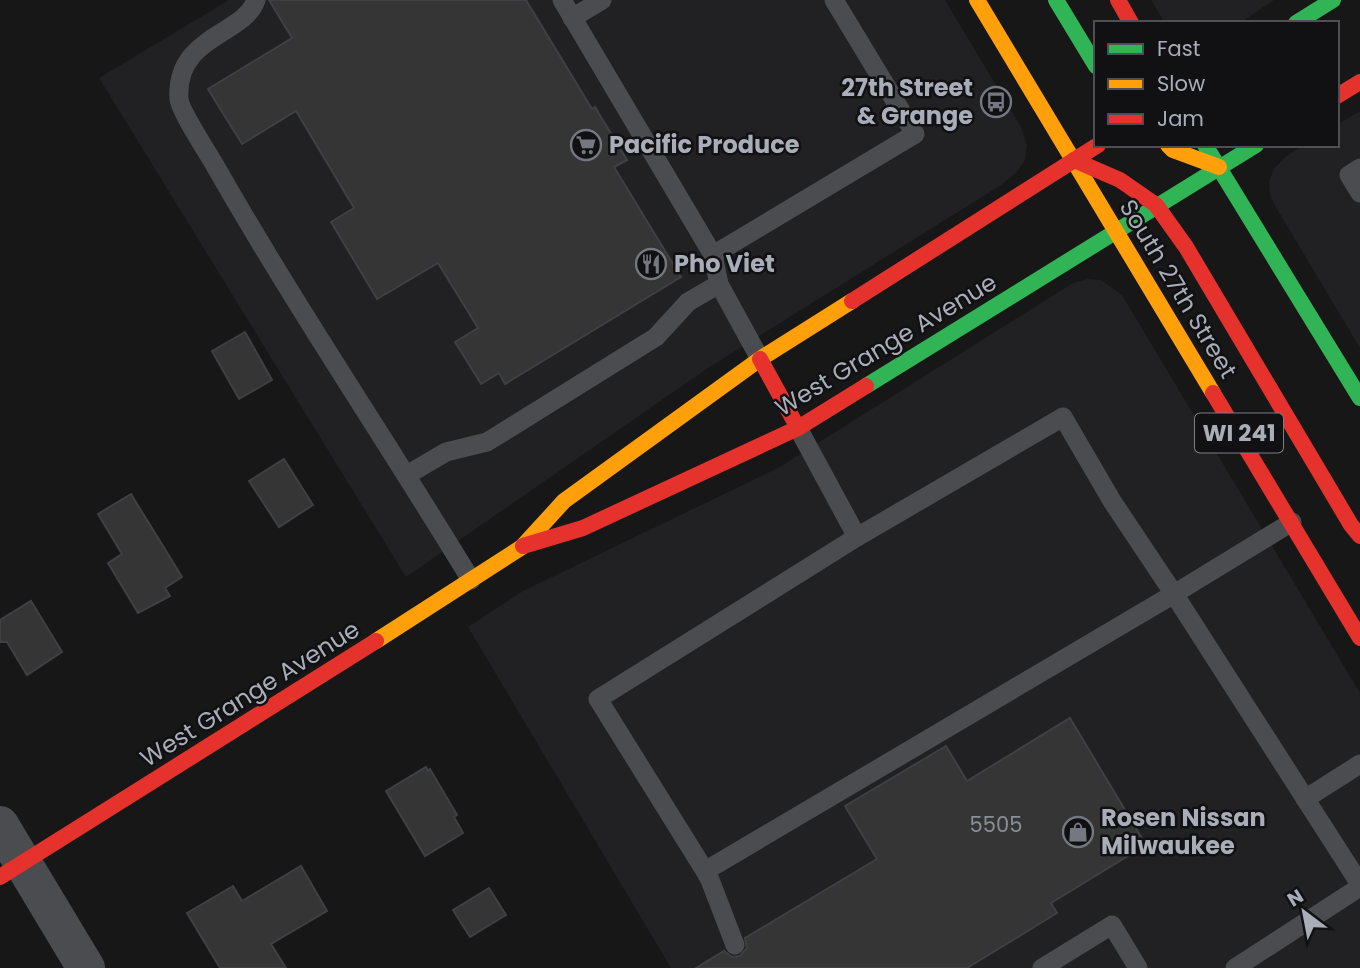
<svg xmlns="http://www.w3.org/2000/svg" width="1360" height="968" viewBox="0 0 1360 968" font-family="Poppins,sans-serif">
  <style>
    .built { fill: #212123 }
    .building { fill: #353536; stroke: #3f4043; stroke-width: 2 }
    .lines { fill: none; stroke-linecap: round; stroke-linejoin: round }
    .lane { stroke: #4b4c50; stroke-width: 19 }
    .street { stroke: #4b4c50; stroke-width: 38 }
    .fast { stroke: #30b455; stroke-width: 16 }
    .slow { stroke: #ff9f0a; stroke-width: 16 }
    .jam { stroke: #e5322d; stroke-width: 16 }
    .labels { text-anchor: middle; stroke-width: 5; stroke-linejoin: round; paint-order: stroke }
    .number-label { font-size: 21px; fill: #8b8f98 }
    .shield { fill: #111113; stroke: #7b7e86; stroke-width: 2 }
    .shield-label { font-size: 23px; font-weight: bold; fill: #a8adb8 }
    .poi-label { font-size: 24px; font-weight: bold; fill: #a8adb8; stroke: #111113; text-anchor: start }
    .street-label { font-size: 24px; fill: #a8adb8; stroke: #111113 }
  </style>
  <rect width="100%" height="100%" fill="#171717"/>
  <g class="built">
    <path d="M229,0H945L1021,127L1027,145L1025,160L1017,172L1001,185L708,368L406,577L99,78Z"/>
    <path d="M1151,0H1274L1240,23H1165Z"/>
    <path d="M1360,111V348L1274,204L1270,194L1269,182L1274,169L1285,157L1304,145H1337V125Z"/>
    <path d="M1088,279L1101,280L1122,295L1360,693V968H671L468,627L523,591L778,468L1073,283Z"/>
  </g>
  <g class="building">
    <path d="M269,0H526L592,109L595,107L627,160L614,167L681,277L505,384L499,373L481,384L455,342L478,328L438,263L377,299L331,222L354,208L296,111L242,144L208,89L292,38Z"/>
    <path d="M245,332L272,380L239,399L212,351Z"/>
    <path d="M284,459L313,505L279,527L249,481Z"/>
    <path d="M131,494L182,577L165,588L170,596L138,613L108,563L122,554L98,514Z"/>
    <path d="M31,601L62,652L27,675L7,642H0V620Z"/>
    <path d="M1070,718L1146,845L1051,903L1057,913L967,968H696L724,951L732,957L740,956L747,948L745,938L877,859L845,806L946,746L967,781Z"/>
    <path d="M426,767L428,771L430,769L457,815L454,817L463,833L425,856L386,791Z"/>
    <path d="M301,866L327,911L271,944L286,968H220L187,913L233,886L242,901Z"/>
    <path d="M489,888L506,915L470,937L453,910Z"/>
  </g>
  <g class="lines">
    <g class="lane">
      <path d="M256,0C244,36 175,35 179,99C180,111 210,156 217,169C297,309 388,443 471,580"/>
      <path d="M562,0L713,255L719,284L760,359"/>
      <path d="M572,18L602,0"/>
      <path d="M1360,168L1349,175L1360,193"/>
      <path d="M713,255L915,134L834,0"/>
      <path d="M798,428L857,537"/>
      <path d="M407,475L446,452L487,442L656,337L688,302L719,284"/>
      <path d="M1292,522L1174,594L1360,884"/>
      <path d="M1305,799L1360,764"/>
      <path d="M705,871L1174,594L1112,501L1063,417L857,537L598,699L705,871L710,880L735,945"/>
      <path d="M1042,968L1112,925L1138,968"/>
      <path d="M1235,968L1360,887"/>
    </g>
    <path class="street" d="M0,825L86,968"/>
    <g class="fast">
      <path d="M1056,0L1096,66"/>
      <path d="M1296,23L1333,0"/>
      <path d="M1205,145L1360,398"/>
      <path d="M866,386L1256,145"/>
    </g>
    <g class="slow">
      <path d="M977,0L1213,393"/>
      <path d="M1168,145L1173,150L1219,167"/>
      <path d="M376,641L522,547L564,501L760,359L852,301"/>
    </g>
    <g class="jam">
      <path d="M1118,0L1131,23"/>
      <path d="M1337,96L1360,82"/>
      <path d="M1074,160L1120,180L1156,205L1186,247L1351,525L1360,536"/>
      <path d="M852,301L1098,145"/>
      <path d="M760,359L798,428"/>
      <path d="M1213,393L1360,638"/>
      <path d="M523,546L583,528L798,428L866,386"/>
      <path d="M0,877L376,641"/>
    </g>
  </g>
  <defs>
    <g id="bus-ring" transform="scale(1.575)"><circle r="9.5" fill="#111113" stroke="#757880" stroke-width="1.5"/><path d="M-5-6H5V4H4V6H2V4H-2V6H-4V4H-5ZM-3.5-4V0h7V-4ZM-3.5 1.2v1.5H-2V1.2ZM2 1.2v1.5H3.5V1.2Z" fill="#757880"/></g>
    <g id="supermarket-ring" transform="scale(1.575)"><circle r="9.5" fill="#111113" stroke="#757880" stroke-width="1.5"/><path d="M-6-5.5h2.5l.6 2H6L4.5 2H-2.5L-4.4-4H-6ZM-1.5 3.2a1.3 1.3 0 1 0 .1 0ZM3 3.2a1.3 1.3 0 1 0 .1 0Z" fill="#757880"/></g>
    <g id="restaurant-ring" transform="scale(1.575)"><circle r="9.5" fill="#111113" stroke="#757880" stroke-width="1.5"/><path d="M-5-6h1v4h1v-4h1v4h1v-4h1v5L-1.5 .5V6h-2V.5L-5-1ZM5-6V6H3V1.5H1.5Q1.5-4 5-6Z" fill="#757880"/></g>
    <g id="shop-ring" transform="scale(1.575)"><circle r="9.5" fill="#111113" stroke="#757880" stroke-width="1.5"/><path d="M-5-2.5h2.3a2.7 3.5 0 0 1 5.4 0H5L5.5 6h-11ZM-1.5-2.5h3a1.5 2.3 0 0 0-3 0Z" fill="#757880"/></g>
  </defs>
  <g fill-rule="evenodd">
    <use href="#bus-ring" x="996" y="102"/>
    <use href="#supermarket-ring" x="586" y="145"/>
    <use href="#restaurant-ring" x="651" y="264"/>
    <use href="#shop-ring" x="1078" y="832"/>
  </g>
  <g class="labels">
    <g class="number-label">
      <text x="996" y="832">5505</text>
    </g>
    <rect class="shield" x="1195" y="413.5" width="88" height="39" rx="5"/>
    <g class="shield-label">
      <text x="1239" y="441">WI 241</text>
    </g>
    <g class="poi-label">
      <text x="973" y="96" text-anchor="end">27th Street<tspan x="973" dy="28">&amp; Grange</tspan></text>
      <text x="609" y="153">Pacific Produce</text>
      <text x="674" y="272">Pho Viet</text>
      <text x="1101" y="826">Rosen Nissan<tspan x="1101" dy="28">Milwaukee</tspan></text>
    </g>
    <g class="street-label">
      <text transform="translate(1178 289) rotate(59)" y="8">South 27th Street</text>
      <text transform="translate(886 345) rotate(-31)" y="8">West Grange Avenue</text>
      <text transform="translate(250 694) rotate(-32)" y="8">West Grange Avenue</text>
    </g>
  </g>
  <rect x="1094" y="21" width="245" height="126" fill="#111113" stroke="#4d4f55" stroke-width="2"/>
  <rect x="1108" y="44" width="35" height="10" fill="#30b455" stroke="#4d4f55" stroke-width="2"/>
  <text x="1157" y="56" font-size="21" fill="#a8adb8">Fast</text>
  <rect x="1108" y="79" width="35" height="10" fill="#ff9f0a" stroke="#4d4f55" stroke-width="2"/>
  <text x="1157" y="91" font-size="21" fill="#a8adb8">Slow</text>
  <rect x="1108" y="114" width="35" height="10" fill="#e5322d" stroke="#4d4f55" stroke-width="2"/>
  <text x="1157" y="126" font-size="21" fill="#a8adb8">Jam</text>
  <g transform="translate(1304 912) rotate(328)" stroke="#111113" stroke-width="5" paint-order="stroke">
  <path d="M0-5L12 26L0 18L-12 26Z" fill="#a8adb8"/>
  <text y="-10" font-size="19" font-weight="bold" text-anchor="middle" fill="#a8adb8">N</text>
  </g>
</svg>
